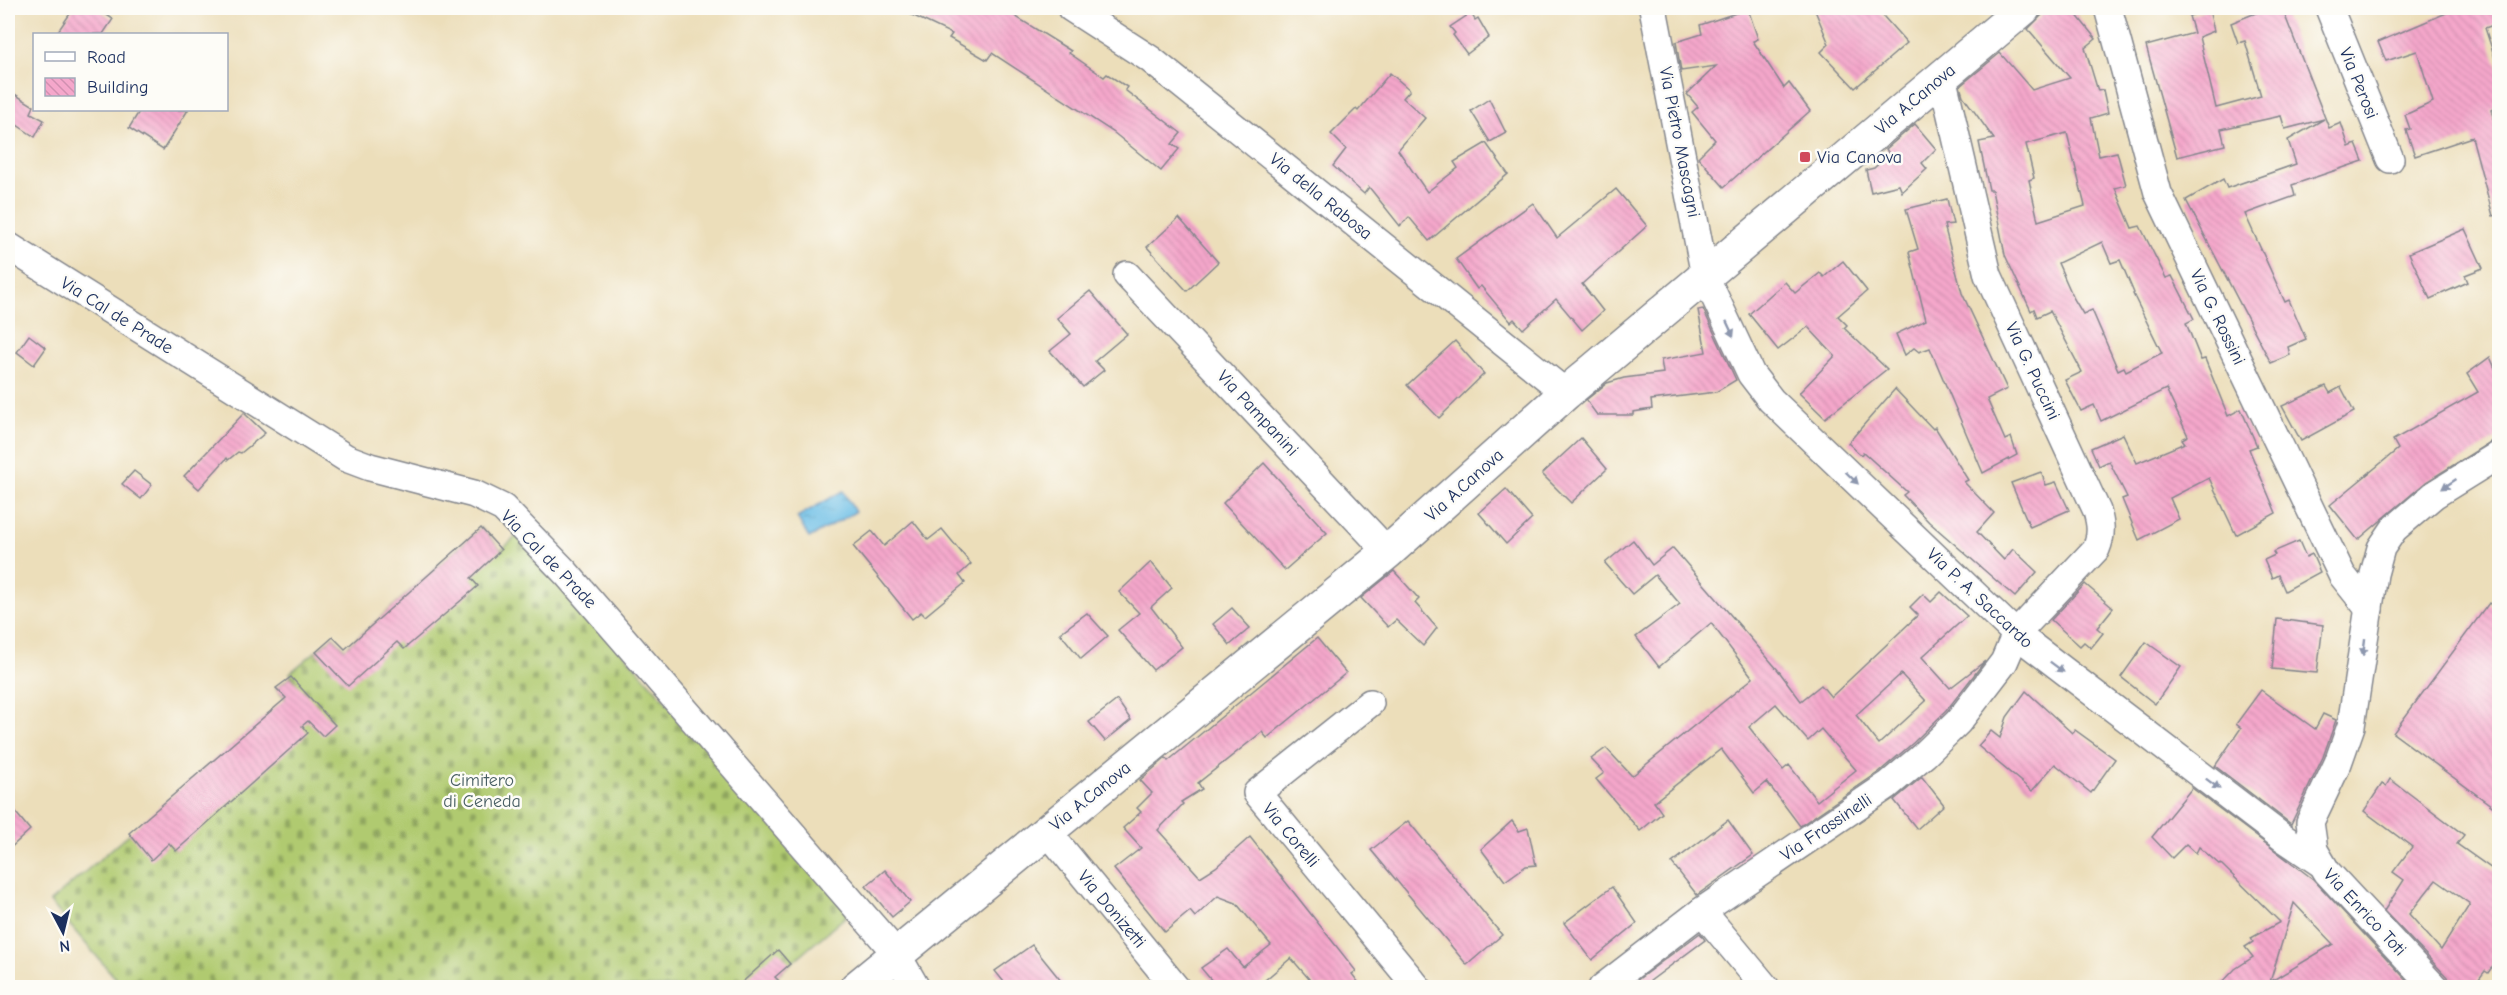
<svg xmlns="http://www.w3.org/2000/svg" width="2507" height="995" viewBox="0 0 2507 995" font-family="'Comic Neue',sans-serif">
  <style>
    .cemetery { fill: url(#cemetery-stones); stroke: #667c67; stroke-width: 1.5 }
    .water { fill: url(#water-ripples); stroke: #4276a2; stroke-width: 1.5 }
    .building { fill: url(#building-back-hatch); fill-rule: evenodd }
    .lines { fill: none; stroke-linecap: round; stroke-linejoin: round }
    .minor-casing { stroke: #84868c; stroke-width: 30 }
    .tertiary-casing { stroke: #84868c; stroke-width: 36 }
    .minor { stroke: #fff; stroke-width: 27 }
    .tertiary { stroke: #fff; stroke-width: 33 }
    .oneway { fill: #8d97ae }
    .poi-dot { fill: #d1495b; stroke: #fdfcf7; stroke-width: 2 }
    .labels { text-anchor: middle; stroke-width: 5; stroke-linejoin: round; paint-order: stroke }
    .street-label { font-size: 18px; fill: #1b2f5e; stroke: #fdfcf7 }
    .poi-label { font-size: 18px; fill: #1b2f5e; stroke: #fdfcf7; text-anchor: start }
    .park-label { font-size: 18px; fill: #485e63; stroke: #fdfcf7 }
  </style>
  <defs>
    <pattern id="cemetery-stones" width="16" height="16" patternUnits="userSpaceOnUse" patternTransform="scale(1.5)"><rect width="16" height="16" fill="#b0ca70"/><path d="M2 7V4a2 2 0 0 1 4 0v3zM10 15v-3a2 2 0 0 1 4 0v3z" fill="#8ea45f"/></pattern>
    <pattern id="water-ripples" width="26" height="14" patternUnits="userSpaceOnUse" patternTransform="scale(1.5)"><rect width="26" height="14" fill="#6abee6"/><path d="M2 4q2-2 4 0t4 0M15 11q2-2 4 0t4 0" fill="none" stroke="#569bbe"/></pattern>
    <pattern id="building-back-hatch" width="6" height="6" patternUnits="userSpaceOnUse" patternTransform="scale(1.5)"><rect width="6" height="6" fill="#f5a7cb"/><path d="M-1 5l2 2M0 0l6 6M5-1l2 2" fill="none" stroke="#d190b1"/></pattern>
  </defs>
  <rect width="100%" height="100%" fill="#fdfcf7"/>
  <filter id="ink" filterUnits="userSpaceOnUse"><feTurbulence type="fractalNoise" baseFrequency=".0167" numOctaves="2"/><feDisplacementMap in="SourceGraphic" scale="12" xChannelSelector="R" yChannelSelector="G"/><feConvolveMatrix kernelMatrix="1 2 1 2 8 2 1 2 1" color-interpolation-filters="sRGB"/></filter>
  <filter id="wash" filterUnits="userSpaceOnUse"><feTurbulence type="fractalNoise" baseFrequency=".008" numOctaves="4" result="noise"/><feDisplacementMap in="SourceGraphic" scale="24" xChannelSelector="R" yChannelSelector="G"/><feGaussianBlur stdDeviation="1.35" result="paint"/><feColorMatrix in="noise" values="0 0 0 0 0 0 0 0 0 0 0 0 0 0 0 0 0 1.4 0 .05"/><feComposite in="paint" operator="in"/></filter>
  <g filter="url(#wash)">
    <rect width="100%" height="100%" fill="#ecdeba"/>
    <path class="cemetery" d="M481,528L501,550L519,534L851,912L775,977L783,985L780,987L124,988L50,902L286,699L276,688L292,676L290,673L333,637L345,649Z"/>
    <path class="water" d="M843,491L855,512L809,538L797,517Z"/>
    <g id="blocks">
      <g class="building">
        <path d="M74,8H96L113,19L103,34H56Z"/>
        <path d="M897,8H1002L1071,51L1069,53L1104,77L1107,74L1127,87L1125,90L1181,133L1172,144L1179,149L1161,171L1113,132L992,53L987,60L949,38L952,34Z"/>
        <path d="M1814,8H1876L1907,43L1855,88L1821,52L1829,44Z"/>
        <path d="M2049,8H2071L2096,39L2085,48L2098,91L2103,90L2108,113L2091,118L2099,156L2117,152L2126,185L2115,188L2132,228L2140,226L2166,278L2172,276L2194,319L2186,323L2201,360L2205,359L2228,416L2241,409L2257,446L2249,449L2276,513L2236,535L2209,478L2170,498L2179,519L2139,540L2122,499L2127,497L2109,461L2099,466L2091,448L2123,434L2137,463L2185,443L2182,439L2188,436L2166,389L2101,421L2094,405L2081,411L2065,380L2082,372L2050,311L2037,317L2034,309L2031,311L2005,255L1992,190H1989L1979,142L1994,139L1963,96L1960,86L2000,53L2032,90L2070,78L2028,29ZM2067,133L2085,206L2038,221L2029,180L2034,178L2026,144ZM2102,242L2111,263L2120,260L2134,293L2133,294L2162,353L2126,371L2124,367L2118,370L2092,310L2083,314L2074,299L2058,263Z"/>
        <path d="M2268,8H2282L2329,128L2341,123L2349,147L2356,144L2363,161L2292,185L2295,196L2245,214L2285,302L2289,300L2306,339L2288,347L2290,355L2271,363L2186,200L2223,179L2227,188L2296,164L2288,140L2324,119L2285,129L2281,116L2221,129L2225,145L2177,157L2146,46L2194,33L2189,16L2209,9L2214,31L2199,37L2216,108L2261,96L2245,41L2238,43L2231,23Z"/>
        <path d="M2458,8H2499V23L2485,28L2499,70V108L2491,110L2499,135V215L2493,216L2472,137L2415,156L2406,130L2410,129L2405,115L2433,102L2417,51L2386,61L2378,42Z"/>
        <path d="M1748,9L1758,39L1753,41L1784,88L1789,83L1810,111L1724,187L1698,157L1715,140L1692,112L1698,107L1687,94L1716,66L1681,71L1676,42L1702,34L1700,25Z"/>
        <path d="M1471,13L1475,20L1478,18L1489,37L1467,54L1453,35L1455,33L1450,27Z"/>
        <path d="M1390,73L1410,90L1403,98L1425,118L1398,150L1427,192L1458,168L1454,162L1486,143L1508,174L1429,241L1409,217L1400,226L1369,187L1364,194L1333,166L1346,149L1331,134L1356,109L1358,111Z"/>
        <path d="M8,90L34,106L31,113L44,120L35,137L8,119Z"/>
        <path d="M1489,99L1506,133L1490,142L1471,111Z"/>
        <path d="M140,110H188L163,150L129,128Z"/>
        <path d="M1915,124L1936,149L1922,163L1927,169L1902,192L1899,185L1871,192L1866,170L1874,168L1889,154L1886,149Z"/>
        <path d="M1616,189L1647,226L1582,284L1603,311L1582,330L1556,299L1523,329L1514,319L1511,322L1481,286L1477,289L1456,259L1533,203L1557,238Z"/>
        <path d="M1947,199L1953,224L1944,225L1962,293L2007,389L1987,399L2005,440L2011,437L2017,455L1983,473L1930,348L1919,352L1914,348L1905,355L1896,334L1926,320L1909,252L1918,249L1906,209Z"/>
        <path d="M1179,218L1218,262L1187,291L1147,247Z"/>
        <path d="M2465,229L2483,268L2465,275L2468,282L2430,299L2409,253Z"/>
        <path d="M1843,261L1867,291L1838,316L1847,325L1844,328L1887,369L1825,418L1799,393L1835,356L1808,327L1778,350L1749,314L1785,282L1795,293L1820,273L1824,277Z"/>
        <path d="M1090,291L1127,334L1095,361L1104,370L1083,387L1050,351L1071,334L1057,318Z"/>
        <path d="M1703,309L1736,380L1716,392L1651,400L1652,409L1633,412V415H1597L1586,400L1607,383L1624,378L1663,373L1661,360L1706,352L1698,310Z"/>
        <path d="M29,335L46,348L34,365L17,352Z"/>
        <path d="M1455,341L1484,374L1439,418L1407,385Z"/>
        <path d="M2490,357L2499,377V438L2492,441L2426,482L2358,540L2330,505L2398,449L2393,440L2478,392L2467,374Z"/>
        <path d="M2326,386L2330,393L2341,387L2354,412L2301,441L2282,406Z"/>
        <path d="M1895,389L1933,429L1935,427L1968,480L1964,482L1994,513L1977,532L2004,560L2013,549L2037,572L2015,597L1929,522L1903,495L1907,492L1863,452L1861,455L1848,443Z"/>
        <path d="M244,413L265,433L241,453L238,452L228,460L227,458L199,489L184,476Z"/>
        <path d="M1581,438L1607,469L1571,503L1542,474Z"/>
        <path d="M1264,463L1327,533L1285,570L1223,503Z"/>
        <path d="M134,471L152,485L141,499L122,484Z"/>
        <path d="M2041,472L2046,485L2056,482L2069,510L2030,527L2011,483Z"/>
        <path d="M1506,489L1532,519L1506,544L1479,513Z"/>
        <path d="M913,521L928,540L942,529L971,564L959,575L965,583L925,616L921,612L912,619L853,546L872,531L884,546Z"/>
        <path d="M481,528L501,550L471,578L478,586L404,649L397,642L348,686L316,652L333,637L345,649Z"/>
        <path d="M1633,540L1652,565L1673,548L1778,670L1801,701L1821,685L1831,697L1918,615L1910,607L1923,594L1931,602L1941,592L1967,616L1922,657L1950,688L1985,661L1946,711L1913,743L1879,772L1800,826L1767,782L1754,793L1721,749L1654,802L1662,813L1640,831L1596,779L1604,773L1591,759L1606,748L1632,776L1753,678L1711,623L1659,667L1636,637L1680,604L1655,575L1632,594L1605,563ZM1901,674L1926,701L1879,744L1856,715ZM1776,704L1808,741L1821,729L1856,770L1817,801L1789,765L1783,770L1749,727Z"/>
        <path d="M2299,541L2306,557L2312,554L2320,572L2285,591L2278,575L2272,578L2264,560L2275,555L2273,552Z"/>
        <path d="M1151,562L1172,588L1151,607L1182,647L1153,670L1118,630L1139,613L1119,592Z"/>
        <path d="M1394,571L1419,599L1415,603L1437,628L1423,646L1396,620L1388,627L1361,598Z"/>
        <path d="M2085,584L2113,608L2097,628L2103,633L2091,648L2084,642L2080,646L2051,620Z"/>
        <path d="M2489,603L2499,611V811L2393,733Z"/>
        <path d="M1232,608L1250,628L1230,645L1213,624Z"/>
        <path d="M1087,613L1108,636L1081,659L1060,633Z"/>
        <path d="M2277,619L2323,625L2317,673L2272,669Z"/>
        <path d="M1317,638L1346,673L1267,738L1262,732L1198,783L1202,789L1181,802L1183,804L1158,830L1200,877L1216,867L1250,837L1356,971L1352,974L1362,987H1316L1291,958L1258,986L1260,987H1217L1201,968L1228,949L1243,967L1271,945L1236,903L1218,896L1195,917L1190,911L1165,932L1114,869L1141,848L1123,828L1141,812L1137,808L1152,793L1140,780L1166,758L1168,761Z"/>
        <path d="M2146,642L2181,667L2155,704L2121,677Z"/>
        <path d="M291,677L335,725L323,736L308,721L302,726L308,733L176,851L169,843L151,860L129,833L286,698L276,688Z"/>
        <path d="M2261,690L2315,729L2323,714L2336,720L2323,757L2291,824L2215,766L2241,728L2236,724Z"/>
        <path d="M2026,691L2072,733L2075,730L2115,759L2091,793L2055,764L2032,791L1978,746L1991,731L2000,738L2007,717Z"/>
        <path d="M1117,700L1131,720L1105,741L1089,722Z"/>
        <path d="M1922,777L1944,805L1917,829L1894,800Z"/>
        <path d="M2390,779L2464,835L2457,844L2499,874V957L2488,973L2485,971L2473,987H2450L2447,977L2384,911L2404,880L2393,872L2412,847L2364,811L2382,784L2386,786ZM2436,880L2470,904L2441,950L2409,914Z"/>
        <path d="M2192,788L2313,879L2413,987H2218L2235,969L2253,957L2245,947L2253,942L2251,938L2280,922L2221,864L2220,865L2199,847L2196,853L2186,844L2172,858L2152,837ZM2294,903L2333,944L2270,982L2286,929Z"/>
        <path d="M8,803L30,830L8,850Z"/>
        <path d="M1728,820L1753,855L1697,895L1672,863Z"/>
        <path d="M1408,821L1502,935L1467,965L1371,850Z"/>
        <path d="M1512,821L1519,831L1528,828L1536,865L1526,866L1505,881L1481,849Z"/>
        <path d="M885,870L910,902L892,917L866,886Z"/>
        <path d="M1612,887L1637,923L1592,960L1564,923Z"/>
        <path d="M1700,933L1705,940L1642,987H1628Z"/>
        <path d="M1032,945L1066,987H1008L995,971Z"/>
        <path d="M778,950L790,964L775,977L785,987H737Z"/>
      </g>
    </g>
  </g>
  <g filter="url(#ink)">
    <use href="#blocks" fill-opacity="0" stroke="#84868c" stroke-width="1.5"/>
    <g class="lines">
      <g class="minor-casing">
        <g id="minor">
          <path d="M1071,8L1150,59L1566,393"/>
          <path d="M1653,8L1705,276L1751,374L1771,400L2016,634L2282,837L2319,862"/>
          <path d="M2108,8L2158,193L2342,575L2369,609"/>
          <path d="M2329,8L2390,159"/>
          <path d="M8,246L346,458L370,467L474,494L503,508L566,573L896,953L916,988"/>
          <path d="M1127,275L1388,552"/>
          <path d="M1370,703L1257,793L1418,988"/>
          <path d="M1047,831L1176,988"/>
          <path d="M1702,911L1766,988"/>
          <path d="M1602,988L1702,911L1888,785L1924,755L1958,722L2004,662L2016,634L2096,549C2102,534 2101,525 2097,511L1988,275L1942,76"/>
          <path d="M2435,988L2327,872L2314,850L2310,822L2338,763L2351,726L2374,574L2381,548L2394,529L2434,495L2500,454"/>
        </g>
      </g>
      <g class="tertiary-casing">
        <path id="tertiary" d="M856,988L1388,552L1566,393L2024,8"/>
      </g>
      <use href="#minor" class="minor"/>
      <use href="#tertiary" class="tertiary"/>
    </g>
    <defs><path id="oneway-solid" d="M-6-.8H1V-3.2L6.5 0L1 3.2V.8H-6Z" transform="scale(1.5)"/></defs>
    <g class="oneway">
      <use href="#oneway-solid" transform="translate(1730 329) rotate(65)"/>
      <use href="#oneway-solid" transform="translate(1852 478) rotate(44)"/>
      <use href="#oneway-solid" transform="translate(2449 484) rotate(146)"/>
      <use href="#oneway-solid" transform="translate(2364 647) rotate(97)"/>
      <use href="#oneway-solid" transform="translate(2057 667) rotate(37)"/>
      <use href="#oneway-solid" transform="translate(2213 784) rotate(37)"/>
    </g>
  </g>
  <rect class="poi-dot" x="1799" y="151" width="12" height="12" rx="3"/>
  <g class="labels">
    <g class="street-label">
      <text transform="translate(2359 83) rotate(68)" y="6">Via Perosi</text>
      <text transform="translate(1915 99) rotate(-40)" y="6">Via A.Canova</text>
      <text transform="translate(1680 142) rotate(79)" y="6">Via Pietro Mascagni</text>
      <text transform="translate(1321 196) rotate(39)" y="6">Via della Rabosa</text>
      <text transform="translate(117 315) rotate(32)" y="6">Via Cal de Prade</text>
      <text transform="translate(2218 317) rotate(64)" y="6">Via G. Rossini</text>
      <text transform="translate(2033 371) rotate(65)" y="6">Via G. Puccini</text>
      <text transform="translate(1258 413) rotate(47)" y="6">Via Pampanini</text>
      <text transform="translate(1464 485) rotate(-42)" y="6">Via A.Canova</text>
      <text transform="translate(549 559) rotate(46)" y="6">Via Cal de Prade</text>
      <text transform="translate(1980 598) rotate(43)" y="6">Via P. A. Saccardo</text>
      <text transform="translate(1090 796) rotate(-39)" y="6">Via A.Canova</text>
      <text transform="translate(1826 827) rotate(-34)" y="6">Via Frassinelli</text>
      <text transform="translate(1291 835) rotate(50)" y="6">Via Corelli</text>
      <text transform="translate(1112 909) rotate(50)" y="6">Via Donizetti</text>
      <text transform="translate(2365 912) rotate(47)" y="6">Via Enrico Toti</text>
    </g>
    <g class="poi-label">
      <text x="1817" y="163">Via Canova</text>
    </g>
    <g class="park-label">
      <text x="482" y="786">Cimitero<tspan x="482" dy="21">di Ceneda</tspan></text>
    </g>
  </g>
  <rect width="2507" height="995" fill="none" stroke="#fdfcf7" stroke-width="30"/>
  <rect x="33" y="33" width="195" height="78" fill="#fdfcf7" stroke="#a3aaba" stroke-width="1.5"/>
  <rect x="45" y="52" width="30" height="9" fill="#ffffff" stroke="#a3aaba" stroke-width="1.5"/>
  <text x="87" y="63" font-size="18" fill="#1b2f5e">Road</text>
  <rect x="45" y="78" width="30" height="18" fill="url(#building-back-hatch)" stroke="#a3aaba" stroke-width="1.5"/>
  <text x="87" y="93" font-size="18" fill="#1b2f5e">Building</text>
  <g transform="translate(63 932) rotate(173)" stroke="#fdfcf7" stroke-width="4.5" paint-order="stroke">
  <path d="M0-4.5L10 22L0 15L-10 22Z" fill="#1b2f5e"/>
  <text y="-9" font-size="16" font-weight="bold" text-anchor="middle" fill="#1b2f5e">N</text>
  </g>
</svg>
